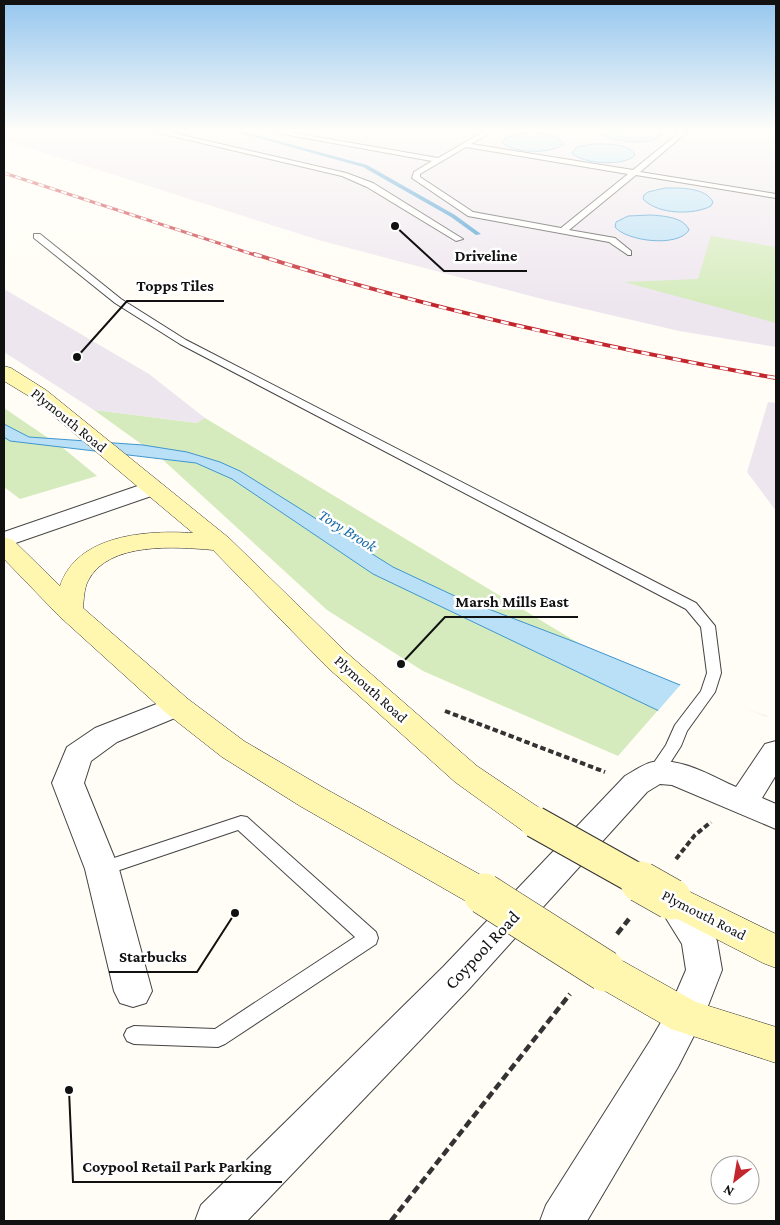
<svg xmlns="http://www.w3.org/2000/svg" width="780" height="1225" viewBox="0 0 780 1225" font-family="'Crimson Pro',serif">
  <style>
    .industrial { fill: #eee6ef }
    .green { fill: #d5ebbd }
    .water { fill: #b9e0f7; stroke: #3f96cf }
    .pier { fill: #fffdf5 }
    .lines { fill: none; stroke-linecap: round; stroke-linejoin: round }
    .stream { fill: #3f96cf; fill-rule: evenodd }
    .lane-casing { stroke: #444; stroke-width: 2 }
    .street-casing { stroke: #444; stroke-width: 2 }
    .secondary-casing { stroke: #333; stroke-width: 1 }
    .path-far1 { stroke: #333; stroke-width: 4; stroke-dasharray: 5.5 3; stroke-linecap: butt }
    .path { stroke: #333; stroke-width: 4.5; stroke-dasharray: 8 4; stroke-linecap: butt }
    .lane { fill: #fff; fill-rule: evenodd }
    .street { fill: #fff; fill-rule: evenodd }
    .secondary { fill: #fff6b0; fill-rule: evenodd }
    .rail-far1-casing { stroke: #c4262e; stroke-width: 3 }
    .rail-casing { stroke: #c4262e; stroke-width: 4 }
    .rail-far1 { stroke: #fff; stroke-width: 2; stroke-dasharray: 6; stroke-linecap: butt }
    .rail { stroke: #fff; stroke-width: 2.5; stroke-dasharray: 8; stroke-linecap: butt }
    .secondary-bridge-far1-casing { stroke: #333; stroke-width: 33; stroke-linecap: butt }
    .secondary-bridge-casing { stroke: #333; stroke-width: 42; stroke-linecap: butt }
    .secondary-bridge-far1 { stroke: #fff6b0; stroke-width: 31 }
    .secondary-bridge { stroke: #fff6b0; stroke-width: 41 }
    .labels { text-anchor: middle; stroke-width: 5; stroke-linejoin: round; paint-order: stroke }
    .street-label { font-size: 15px; fill: #111; stroke: #fff }
    .water-label { font-size: 16px; font-style: italic; fill: #1768a6; stroke: #fff }
    .near-street-label { font-size: 18px; fill: #111; stroke: #fff }
    .leader { fill: none; stroke: #111; stroke-width: 2 }
    .callout-dot { fill: #111; stroke: #fff; stroke-width: 2 }
    .callout-label { font-size: 16px; text-anchor: middle; font-weight: bold; fill: #111; stroke: #fff; stroke-width: 5; stroke-linejoin: round; paint-order: stroke }
  </style>
  <rect width="100%" height="100%" fill="#fffdf5"/>
  <g class="industrial">
    <path d="M4,132H776V347L679,331L542,299L322,241L4,140Z"/>
    <path d="M4,289L149,374L205,418L198,423L94,410L4,352Z"/>
    <path d="M768,402L776,403V511L747,472Z"/>
  </g>
  <g class="green">
    <path d="M711,236L776,247V323L624,282L698,279Z"/>
    <path d="M4,408L63,448L97,476L20,499L4,487Z"/>
    <path d="M94,410L197,423L205,418L580,644L680,685L618,756L423,671L327,610L162,459Z"/>
  </g>
  <g class="water">
    <path d="M660,132L661,135C651,146 611,143 601,133Z"/>
    <path d="M534,133C545,134 558,134 564,144C552,154 512,154 502,142L504,139L515,134Z"/>
    <path d="M594,144C606,144 629,143 635,155C625,167 582,164 572,153L577,147Z"/>
    <path d="M665,188C680,188 705,187 713,202L711,206C694,215 658,215 643,199L644,195L648,192Z"/>
    <path d="M651,215C663,216 684,217 689,230C678,248 626,241 615,227L616,222L628,216Z"/>
    <path d="M4,424L29,437L143,445L187,452L220,462L240,471L393,567L457,597L580,644L680,685L767,717L776,767L373,574L232,479L196,463L10,441L4,437Z"/>
  </g>
  <path class="pier" d="M682,683L776,720V770L656,713Z"/>
  <g class="lines">
    <path class="stream" d="M237,132H245L367,165L455,215L481,234L476,235L451,217L363,167Z"/>
    <g class="lane-casing">
      <g id="lane">
        <path d="M155,132H168L346,173L373,183L463,239L456,241L367,187L342,176Z"/>
        <path d="M272,132H288L438,158L483,132H491L471,144L633,170L680,132H687L640,172L776,194V198L636,175L569,230L615,238L631,251V255H628L609,242L468,216L412,178L414,172L432,161ZM466,147L628,174L561,228L473,212L420,177V174Z"/>
        <path d="M34,234H40L121,299L186,340L696,603L715,626L721,673L715,692L687,731L681,746L661,777L655,779L649,777L647,773L666,745L675,725L701,691L707,673L701,627L686,609L180,344L115,303L34,238Z"/>
        <path d="M241,816L247,817L376,932L378,938L376,944L225,1044L218,1047L134,1044L127,1041L124,1035L127,1029L134,1026L215,1029L355,937L238,830L102,876L96,874L93,869L96,864Z"/>
      </g>
    </g>
    <g class="street-casing">
      <g id="street">
        <path d="M152,481L160,483L163,488L160,493L4,547V532Z"/>
        <path d="M177,696L187,699L191,706L187,713L117,742L91,761L84,783L119,869L152,991L146,1003L133,1007L120,1003L114,991L85,869L52,783L67,747L95,728Z"/>
        <path d="M776,741V775L762,798L776,804V829L672,785L660,784L647,792L469,989L247,1221H195L201,1205L443,967L625,776C634,771 643,764 653,762C681,757 711,776 736,787L765,744Z"/>
        <path d="M671,885L683,889L712,930L717,941L722,970L704,1016L678,1067L587,1221H540L546,1205L650,1041L670,1007L686,970L682,944L654,899L659,889Z"/>
      </g>
    </g>
    <g class="secondary-casing">
      <g id="secondary">
        <path d="M4,366L11,368L46,390L229,538L347,653L477,766L547,813L552,822L547,831L535,835L523,831L455,782L327,667L213,550C177,547 108,541 88,581C84,589 84,599 83,608L188,699L244,741L324,788L497,884L502,894L497,904L484,909L471,904L300,806L222,757L166,713L59,616L4,559V537L13,540L60,586C77,534 148,530 193,533L32,398L4,381Z"/>
        <path d="M671,884L684,889L776,934V968L763,963L658,909L653,899L658,889Z"/>
        <path d="M605,954L619,959L696,1002L776,1027V1063L671,1029L591,983L586,971L591,959Z"/>
      </g>
    </g>
    <g class="path-far1">
      <path d="M445,711L605,772"/>
      <path d="M676,859L695,835L711,822"/>
    </g>
    <g class="path">
      <path d="M617,934L629,919"/>
      <path d="M391,1221L570,994"/>
    </g>
    <use href="#lane" class="lane"/>
    <use href="#street" class="street"/>
    <use href="#secondary" class="secondary"/>
    <g class="rail-far1-casing">
      <path id="rail-far1" d="M4,173L258,256"/>
    </g>
    <g class="rail-casing">
      <path id="rail" d="M254,254C425,308 600,347 776,378"/>
    </g>
    <use href="#rail-far1" class="rail-far1"/>
    <use href="#rail" class="rail"/>
    <g class="secondary-bridge-far1-casing">
      <path id="secondary-bridge-far1" d="M535,822L644,883"/>
    </g>
    <g class="secondary-bridge-casing">
      <g id="secondary-bridge">
        <path d="M641,882L671,899"/>
        <path d="M484,894L605,971"/>
      </g>
    </g>
    <use href="#secondary-bridge-far1" class="secondary-bridge-far1"/>
    <use href="#secondary-bridge" class="secondary-bridge"/>
  </g>
  <linearGradient id="sky" x2="0" y2="1"><stop stop-color="#95c6ee"/><stop offset="0.43" stop-color="#fffefa"/><stop offset="1" stop-color="#fffefa" stop-opacity="0"/></linearGradient>
  <rect width="780" height="304" fill="url(#sky)"/>
  <g class="labels">
    <g class="street-label">
      <text transform="translate(69 420) rotate(39)" y="5">Plymouth Road</text>
      <text transform="translate(371 689) rotate(42)" y="5">Plymouth Road</text>
      <text transform="translate(704 915) rotate(27)" y="5">Plymouth Road</text>
    </g>
    <g class="water-label">
      <text transform="translate(348 530) rotate(32)" y="6">Tory Brook</text>
    </g>
    <g class="near-street-label">
      <text transform="translate(482 950) rotate(-47)" y="6">Coypool Road</text>
    </g>
  </g>
  <path class="leader" d="M395 226L444 271H527M77 357L127 301H224M401 664L445 617H578M235 913L197 972H109M69 1090L73 1182H282"/>
  <g class="callout-dot">
    <circle cx="395" cy="226" r="5"/>
    <circle cx="77" cy="357" r="5"/>
    <circle cx="401" cy="664" r="5"/>
    <circle cx="235" cy="913" r="5"/>
    <circle cx="69" cy="1090" r="5"/>
  </g>
  <g class="callout-label">
    <text x="486" y="261">Driveline</text>
    <text x="175" y="291">Topps Tiles</text>
    <text x="512" y="607">Marsh Mills East</text>
    <text x="153" y="962">Starbucks</text>
    <text x="177" y="1172">Coypool Retail Park Parking</text>
  </g>
  <rect width="780" height="1225" fill="none" stroke="#111111" stroke-width="10"/>
  <g transform="translate(735 1180) rotate(211)"><circle r="24" fill="#ffffff" stroke="#a0a0a0"/>
  <path d="M0-4L9 19L0 12L-9 19Z" fill="#c4262e"/>
  <text y="-8" font-size="14" font-weight="bold" text-anchor="middle" fill="#111111">N</text>
  </g>
</svg>
